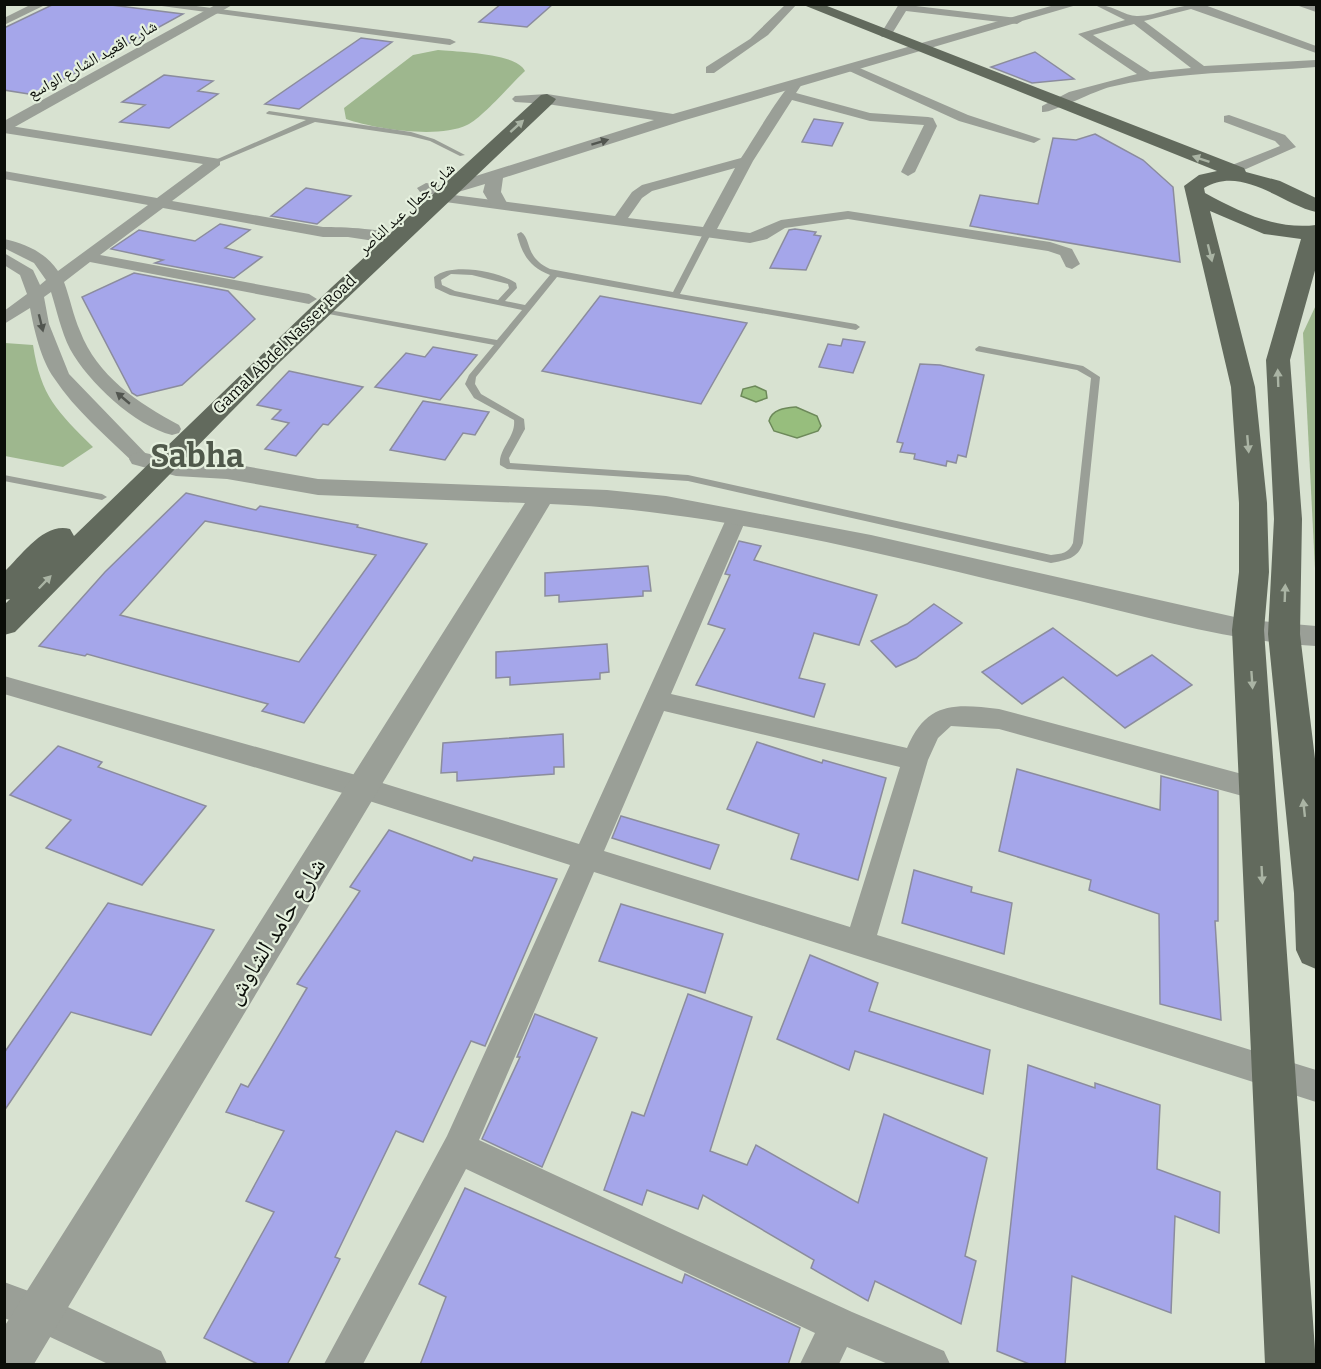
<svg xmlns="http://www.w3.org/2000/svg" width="1321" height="1369" viewBox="0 0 1321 1369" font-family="Bitter,'Noto Naskh Arabic',serif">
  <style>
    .green { fill: #9eb78e }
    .water { fill: #97be7d; stroke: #6d895a; stroke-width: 1.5 }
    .building { fill: #a5a6ea; stroke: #8b8c9d; stroke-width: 1.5; fill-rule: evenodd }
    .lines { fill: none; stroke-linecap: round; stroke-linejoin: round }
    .service { fill: #9a9f97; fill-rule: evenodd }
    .minor { fill: #9a9f97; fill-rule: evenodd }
    .tertiary { fill: #9a9f97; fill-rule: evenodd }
    .primary { fill: #626a5d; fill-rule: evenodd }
    .oneway { fill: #aab4a4 }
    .oneway2 { fill: #525650 }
    .labels { text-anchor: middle; stroke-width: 4.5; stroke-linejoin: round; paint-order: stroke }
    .far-street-label { font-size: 16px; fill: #0a0d08; stroke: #e5f0de }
    .near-street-label { font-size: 24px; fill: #0a0d08; stroke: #e5f0de }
    .town-label { font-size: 32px; font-weight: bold; fill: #50594b; stroke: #e5f0de }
  </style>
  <rect width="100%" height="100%" fill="#d8e2d1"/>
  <g class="green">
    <path d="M438,50C458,52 517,53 525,71C511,84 482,118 467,125C438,139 375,129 346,119L344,108L413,55Z"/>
    <path d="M1316,305V588L1303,333Z"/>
    <path d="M5,343L33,345C41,397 57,411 93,447L63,467L5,456Z"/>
  </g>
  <g class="water">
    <path d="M755,386L766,391L767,398L756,402L741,396L743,389Z"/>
    <path d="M796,407L817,416L821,426L818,431L797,438L774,431L769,421C772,409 785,408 796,407Z"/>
  </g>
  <g class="building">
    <path d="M54,4H103L183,14L35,95L4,90V28Z"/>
    <path d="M501,4H553L527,27L479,22Z"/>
    <path d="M361,38L392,42L299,109L265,104Z"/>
    <path d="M1035,52L1074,79L1032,83L991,67Z"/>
    <path d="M164,75L213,81L198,91L218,94L169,128L120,122L145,105L122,102Z"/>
    <path d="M814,119L843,123L832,146L802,142Z"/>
    <path d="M1095,134L1143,160L1173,187L1180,262L970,226L980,195L1038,204L1053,138L1076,140Z"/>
    <path d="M306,188L351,196L317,224L271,216Z"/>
    <path d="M220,224L250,230L225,248L262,257L234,278L155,263L163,260L111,249L139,230L195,241Z"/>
    <path d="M795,229L816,232L814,235L821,236L806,270L770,268L789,230Z"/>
    <path d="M134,273L228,291L255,319L182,385L137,396L132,393L82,297Z"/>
    <path d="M600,296L747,323L701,404L542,371Z"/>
    <path d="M843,339L865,342L853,373L819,367L828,344L841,346Z"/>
    <path d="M433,347L477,355L440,400L375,387L406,353L425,357Z"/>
    <path d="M920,364L940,365L984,375L966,457L958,455L956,463L947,461L946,466L914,459L915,454L900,452L903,443L897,442Z"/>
    <path d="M289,371L363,387L328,425L323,424L296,456L265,449L289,423L272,419L281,410L257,405Z"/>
    <path d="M423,401L489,412L475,435L463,433L445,460L390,450Z"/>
    <path d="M186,493L256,510L260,506L358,525L357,527L427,544L304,723L262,711L268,704L87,654L85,656L39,646L105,572ZM205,521L376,555L299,662L120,615Z"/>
    <path d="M739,541L761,546L754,560L877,595L859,645L814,633L799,678L825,684L814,717L696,685L725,629L708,624L730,575L725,574Z"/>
    <path d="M648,566L651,591H643V596L559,602V595L545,596V573Z"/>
    <path d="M934,604L962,623L916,658L896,667L871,641L907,624Z"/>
    <path d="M1053,628L1117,676L1152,655L1192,685L1125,728L1063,677L1022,704L982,672Z"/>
    <path d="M607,644L609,672L600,673V679L510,685V677L496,678V652Z"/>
    <path d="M563,734L564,767H554V774L457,781V772L441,773L443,743Z"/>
    <path d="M757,742L822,763L823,760L886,778L858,880L791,859L799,834L727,809Z"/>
    <path d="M58,746L102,762L98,767L206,806L142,885L46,848L71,820L10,795Z"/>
    <path d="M1017,769L1160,810L1161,776L1218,791V921H1215L1221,1020L1160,1004L1159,914L1089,890L1091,880L999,851Z"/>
    <path d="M621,816L719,845L710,869L612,838Z"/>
    <path d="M389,830L472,861L474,857L557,879L485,1046L471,1041L423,1142L396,1131L335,1257L340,1259L287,1365H260L204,1338L274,1212L246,1201L284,1131L226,1112L241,1084L248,1087L307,988L297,984L360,891L350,887Z"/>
    <path d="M914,870L972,887L971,892L1012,903L1004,954L902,923Z"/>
    <path d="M108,903L214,930L151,1035L71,1012L4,1111V1053Z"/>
    <path d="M621,904L723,934L705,993L599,961Z"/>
    <path d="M810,955L878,983L869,1011L990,1050L983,1094L855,1051L849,1070L777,1039Z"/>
    <path d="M688,994L752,1017L710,1151L747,1165L756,1145L858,1203L884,1114L987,1158L965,1256L976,1261L961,1324L875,1281L868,1301L811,1268L814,1260L703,1195L698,1209L647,1190L642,1205L604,1190L632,1112L644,1116Z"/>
    <path d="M535,1014L597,1038L542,1167L482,1139L520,1057H517Z"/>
    <path d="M1028,1065L1095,1088V1083L1160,1105L1157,1169L1220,1192L1219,1233L1175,1216L1171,1313L1072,1276L1065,1365H1032L997,1351Z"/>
    <path d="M465,1188L682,1283L685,1274L800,1328L788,1365H420L446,1297L419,1284Z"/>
  </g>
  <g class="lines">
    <g class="service">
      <path d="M269,111L411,132L434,139L465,155L460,156L430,141L410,136L315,122L217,163H213V161L306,120L267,114L266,113Z"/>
      <path d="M705,230L712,232L680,294L856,324L860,327L856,330L557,277L476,377L475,384L481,394L524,419L525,429L509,458L510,463L688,475L1051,555C1061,554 1069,553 1073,543L1091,378L1077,370L976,351L975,349L979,346L1083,366L1100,377L1083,543C1078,559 1066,560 1051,563L688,481L507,469L500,465C498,449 516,437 514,420L474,398L465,384L469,375L494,345L318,312L314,310L318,308L497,340L522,310L450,295L435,288L434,277C451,262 499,271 516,283L517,288L505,301L525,305L550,275C530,267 522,255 517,234L521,232C532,239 524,257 550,269L673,292ZM451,274L472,275L508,284L509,288L498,300L455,291L442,285L441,280Z"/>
      <path d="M4,475L102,494L107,497L102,500L4,481Z"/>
    </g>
    <g class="minor">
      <path d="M32,4H47L4,25V18Z"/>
      <path d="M147,4H181L450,39L456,42L450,45Z"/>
      <path d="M786,4H797L768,35L714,73H706V67L750,39Z"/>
      <path d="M899,4L1017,18L1022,21L1017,24L906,11L890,37H882L880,35Z"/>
      <path d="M1093,4C1112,4 1126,17 1138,16C1156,16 1178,4 1202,4L1316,46V53L1191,9L1144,21L1204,66L1316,60V67C1247,73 1177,71 1110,87C1096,90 1050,114 1042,112V106L1069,92L1137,74L1078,34L1125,20ZM1134,24L1191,68L1150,72L1093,35Z"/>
      <path d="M1298,4L1316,6V12L1299,6Z"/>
      <path d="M847,66H855L968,115L1041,139L1034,143L959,121L847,70Z"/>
      <path d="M796,80L802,84L796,93L870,113L928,117L933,118L937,126L915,172L908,176L901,172L924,125L870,121L792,100L753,161L717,229L750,233L781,220L848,211L1050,242L1072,249L1080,264L1072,269L1066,267L1060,255L1048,251L848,219L785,228L767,239L750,243L438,201L431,197L438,193L615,216L632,192L642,185L741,158C750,145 786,83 796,80ZM735,168L703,227L628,218L642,198L652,191Z"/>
      <path d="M1229,115L1285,135L1296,147L1237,173H1227V167L1280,146L1275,141L1224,122V116Z"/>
      <path d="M4,125L220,159V165L172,201L323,227C340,227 391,228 402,239L394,244L348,237H323L163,208L100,255L309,294L317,299L309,304L90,262L64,282C70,298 73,315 80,331C97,376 138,403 179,425L181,429L179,433L172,435C135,426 88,382 70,349C61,331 57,311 51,292L44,297L49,324L69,374L151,459L148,463H134C107,437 75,410 54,378C41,360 34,330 30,308L4,324V311L27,294L20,275L4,265V253L33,270L40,285L46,280L34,263L4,248V239C26,244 45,252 58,271L148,205L4,179V171L157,198L203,164L4,133Z"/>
      <path d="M737,510L744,512L747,517L671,694L907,748C927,701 955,704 999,709L1257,778L1266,781L1270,789L1266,797L1257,800L999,729L951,726L938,738L928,760L877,935L1316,1070V1102L594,872L479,1140L852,1312L944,1351L950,1364H888L847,1347L839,1364H800L815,1333L466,1169L363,1364H324L447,1136L570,865L363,799L4,694V676L363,777L579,844L727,517L730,512ZM664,711L900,767L850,927L604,851Z"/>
      <path d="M4,1282L53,1300L161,1351L167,1364H108L33,1329L4,1318Z"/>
    </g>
    <g class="tertiary">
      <path d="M217,4H234L4,133V121Z"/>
      <path d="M1058,4H1080L682,121L503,178L501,192L507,203L504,207H492L483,192L485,184L445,196L420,192L417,188L426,183L444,186L654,120L547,104L515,102L512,99L515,96L547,94L673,114Z"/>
      <path d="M141,452L176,460L227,463L318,479L607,490L666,496L871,535L1248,620L1316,626V646C1235,642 1155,619 1076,600C903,560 728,511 550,504L34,1364H4V1327L525,503L318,495L227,479L176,476L132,464L129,459L132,454Z"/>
    </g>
    <g class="primary">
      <path d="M801,4H822L1244,168L1246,172L1280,181L1316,198V212C1282,204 1242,165 1204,188L1205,193C1240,212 1276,230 1316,225V267L1290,360L1302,519L1300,634L1316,767V969L1302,963L1296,950L1294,893L1268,634L1274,519L1266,360L1301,239L1264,234L1210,211L1255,387L1267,503L1269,572L1264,630L1316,1364H1265L1232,630L1239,572V503L1231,387L1184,186L1199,175L1217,171Z"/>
      <path d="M547,94L556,99L553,103L280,362L15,632L4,635V605L10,599L4,600V572C22,555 44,522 70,529L74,536L332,287L541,95Z"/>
    </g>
  </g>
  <defs><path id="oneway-solid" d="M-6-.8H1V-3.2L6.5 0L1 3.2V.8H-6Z" transform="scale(1.5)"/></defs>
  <g class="oneway">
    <use href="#oneway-solid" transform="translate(517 126) rotate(-42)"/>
    <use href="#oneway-solid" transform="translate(1201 159) rotate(-161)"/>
    <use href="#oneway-solid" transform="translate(1210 253) rotate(76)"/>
    <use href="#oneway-solid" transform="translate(1278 378) rotate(-92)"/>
    <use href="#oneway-solid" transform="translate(1248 444) rotate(85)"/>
    <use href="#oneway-solid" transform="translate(45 582) rotate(-46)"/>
    <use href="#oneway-solid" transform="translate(1285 593) rotate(-88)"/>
    <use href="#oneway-solid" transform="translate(1252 680) rotate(86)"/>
    <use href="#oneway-solid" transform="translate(1304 808) rotate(-96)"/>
    <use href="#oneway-solid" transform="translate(1262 875) rotate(87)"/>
  </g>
  <g class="oneway2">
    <use href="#oneway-solid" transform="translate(600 142) rotate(-17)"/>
    <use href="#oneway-solid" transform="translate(41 323) rotate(76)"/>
    <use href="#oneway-solid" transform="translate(123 398) rotate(-140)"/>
  </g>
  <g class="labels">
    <g class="far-street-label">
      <text transform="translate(92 59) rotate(-29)" y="6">شارع اقعيد الشارع الواسع</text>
      <text transform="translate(406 208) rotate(-43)" y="6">شارع جمال عبد الناصر</text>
      <text transform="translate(284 344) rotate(-44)" y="6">Gamal Abdel Nasser Road</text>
    </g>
    <g class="near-street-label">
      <text transform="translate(275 931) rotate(-58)" y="8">شارع حامد الشاوش</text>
    </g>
    <g class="town-label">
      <text x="197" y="467">Sabha</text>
    </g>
  </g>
  <rect width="1321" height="1369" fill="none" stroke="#0a0d08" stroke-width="12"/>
</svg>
